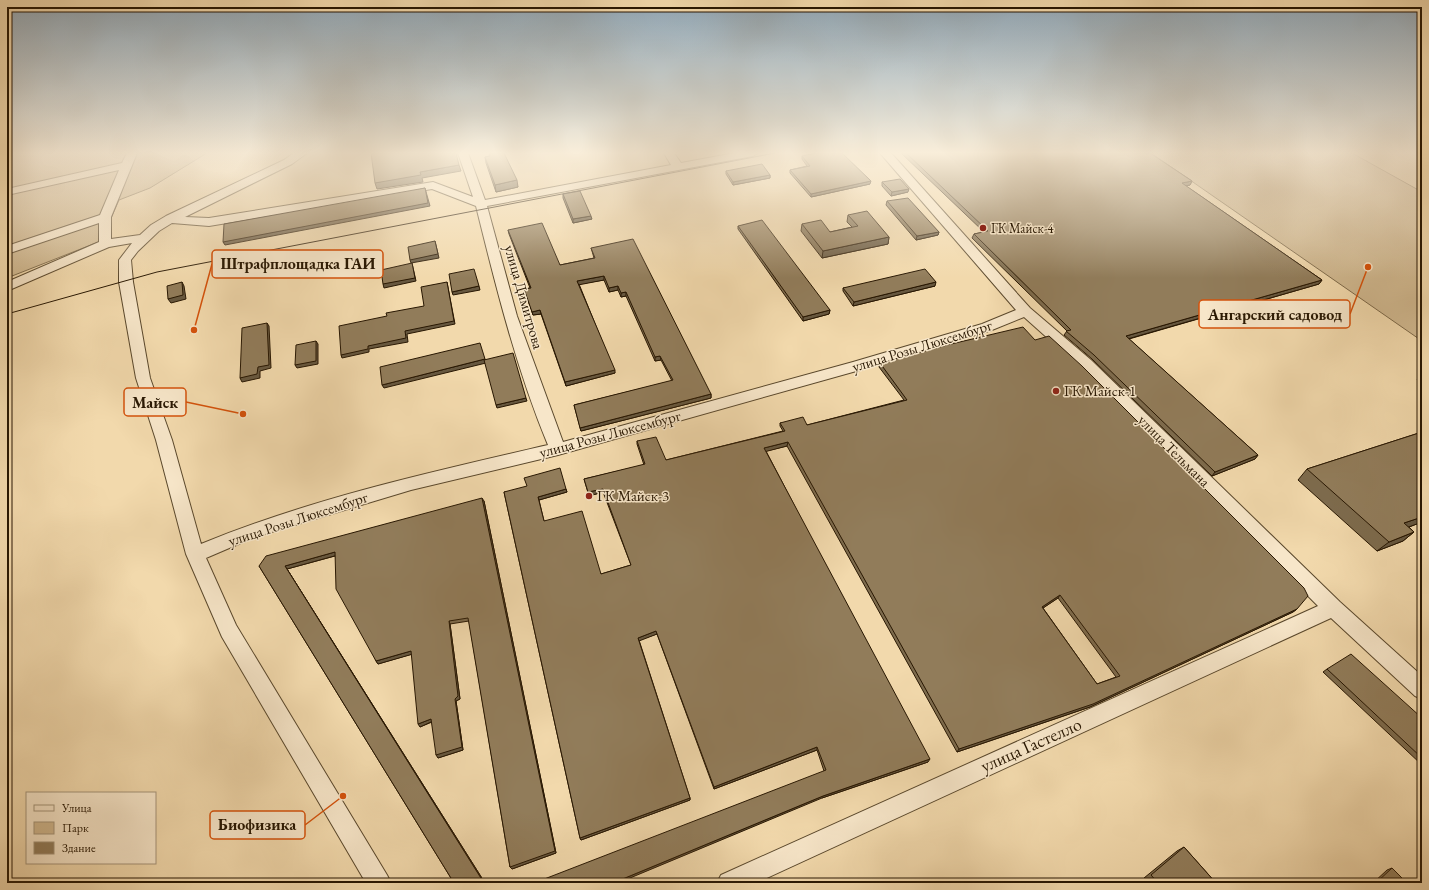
<svg xmlns="http://www.w3.org/2000/svg" width="1429" height="890" viewBox="0 0 1429 890" font-family="'EB Garamond',serif">
  <style>
    .green { fill: #d0b88f; stroke: #7c6848 }
    .lines { fill: none; stroke-linecap: round; stroke-linejoin: round }
    .minor-casing { stroke: #5a482c; stroke-width: 2 }
    .minor { fill: #f7e6c9; fill-rule: evenodd }
    .tram { stroke: #281702; stroke-width: 1 }
    .rail-casing { stroke: #281702; stroke-width: 3.5 }
    .rail { stroke: #f7e6c9; stroke-width: 2.5; stroke-dasharray: 7; stroke-linecap: butt }
    .wall { fill: #7d6b4d; stroke: #281702; fill-rule: evenodd }
    .shaded-wall { fill: #66573f; stroke: #281702 }
    .building { fill: #917c5a; stroke: #281702; fill-rule: evenodd }
    .poi-dot { fill: #8f2418; stroke: #f7e6c9; stroke-width: 1.5 }
    .labels { text-anchor: middle; stroke-width: 3; stroke-linejoin: round; paint-order: stroke }
    .far-poi-label { font-size: 13px; fill: #281702; stroke: #f7e6c9; text-anchor: start }
    .street-label { font-size: 15px; fill: #281702; stroke: #f7e6c9 }
    .poi-label { font-size: 15px; fill: #281702; stroke: #f7e6c9; text-anchor: start }
    .near-street-label { font-size: 18px; fill: #281702; stroke: #f7e6c9 }
    .leader { fill: none; stroke: #d5520b; stroke-width: 1.5 }
    .callout-dot { fill: #d5520b; stroke: #f7e6c9; stroke-width: 1.5 }
    .callout { fill: #f7e6c9; stroke: #d5520b; stroke-width: 1.5 }
    .callout-label { font-size: 16px; text-anchor: middle; font-weight: bold; fill: #281702 }
  </style>
  <rect width="100%" height="100%" fill="#f2d9ac"/>
  <filter id="stains"><feTurbulence type="fractalNoise" baseFrequency=".005" numOctaves="4"/><feColorMatrix values="0 0 0 0 .2 0 0 0 0 .09 0 0 0 0 .02 0 0 0 .5 -.17"/></filter>
  <radialGradient id="worn" r=".72"><stop offset=".6" stop-color="#630" stop-opacity="0"/><stop offset="1" stop-color="#630" stop-opacity=".3"/></radialGradient>
  <g class="green">
    <path d="M7,153H207L150,188L119,200L101,241L7,278Z"/>
    <path d="M1151,153H1352L1422,192V341Z"/>
  </g>
  <g class="lines">
    <g class="minor-casing">
      <path id="minor" d="M127,153H137L111,217V239L140,235L151,225L166,216L284,160L294,153H307L292,164L185,217L209,218L433,182L473,197L458,153H468L485,200L671,165L664,153H674L681,163L735,153H758L753,156L487,206L517,316L563,442L853,362L982,324L1016,310L880,153H891L1030,308L1091,360L1340,602L1422,676V699L1415,696L1331,618L756,883H717L721,875L1318,606L1081,368L1024,317L992,330L860,370L558,455L411,490L255,537L206,558L236,625L387,875L391,883H366L222,637L186,554L156,440L136,378L119,282V260L132,243L109,247L7,291V282L99,242V223L7,254V246L100,215L119,170L7,195V189L122,163ZM432,189L476,206C496,287 516,368 548,445C431,472 313,498 201,544L172,440L150,378L133,282L131,260L138,251L159,231L172,223L209,226Z"/>
    </g>
    <use href="#minor" class="minor"/>
    <path class="tram" d="M7,314L157,272L775,153"/>
    <g class="rail-casing">
      <path id="rail" d="M1420,153L1422,154"/>
    </g>
    <use href="#rail" class="rail"/>
  </g>
  <g class="wall">
    <path d="M489,153H504L518,187L496,192L486,163L485,157L490,156Z"/>
    <path d="M901,153H1150L1192,181L1190,185L1186,186L1322,280L1319,284L1129,339L1258,455L1255,459L1212,476L1092,359L1064,335L1067,331L972,238L974,234L984,232Z"/>
    <path d="M802,156L870,184L811,197L790,173V170L807,166L802,159Z"/>
    <path d="M726,171L770,175V178L733,185L726,174Z"/>
    <path d="M882,182L908,192L891,196L882,186Z"/>
    <path d="M563,194L592,219L573,223L563,198Z"/>
    <path d="M887,201L939,232L938,235L916,240L886,205Z"/>
    <path d="M848,215L889,237L888,244L822,258L801,231L802,224L830,232L852,227L847,222Z"/>
    <path d="M738,226L830,310L829,314L803,321L738,229Z"/>
    <path d="M508,230L560,265L594,258L592,251L591,248L711,394V398L581,431L574,405L672,381L661,360L655,361L626,296L621,297L618,290L609,292L604,280L579,284L615,373L566,386L541,314L533,315L524,289L530,288L509,234Z"/>
    <path d="M935,286L853,306L843,291V288Z"/>
    <path d="M880,363L1297,609L1293,612L1090,707L957,752L787,446L766,451L928,762L822,798L824,771L817,750L714,789L657,634L639,640L690,798V800L581,840L580,838L504,492L566,489L567,492L539,500L544,521L601,574L631,565L603,492L589,496L584,479L644,465L637,444V441L666,460L783,431L780,426V423L807,425L904,400L879,367ZM1058,598L1116,677L1097,684L1043,608Z"/>
    <path d="M1420,376H1422V383L1417,380Z"/>
    <path d="M1422,432V522L1409,527L1414,532L1403,541L1377,551L1298,480L1307,469Z"/>
    <path d="M484,501L556,853L512,869L510,867L469,621L450,624L460,699L456,701L463,750L438,758L432,722L420,727L412,654L378,664L376,661L335,556L287,569L485,883H454L259,566Z"/>
    <path d="M1327,669L1422,718V765L1323,672Z"/>
    <path d="M1184,847L1216,883H1148L1144,878L1177,851Z"/>
    <path d="M1392,868L1407,883H1373L1387,870Z"/>
  </g>
  <g class="shaded-wall">
    <path d="M459,165L461,171L422,178L423,182L377,189L375,183L420,172Z"/>
    <path d="M770,175V178L733,185V182Z"/>
    <path d="M517,180L518,187L496,192L495,185Z"/>
    <path d="M871,181L870,184L811,197V194Z"/>
    <path d="M1192,181L1190,185L1180,187L1182,183Z"/>
    <path d="M425,188L430,206L225,245L223,242Z"/>
    <path d="M909,189L908,192L891,196L892,192Z"/>
    <path d="M591,216L592,219L573,223V219Z"/>
    <path d="M939,232L938,235L916,240L917,236Z"/>
    <path d="M889,237L888,244L822,258L823,251Z"/>
    <path d="M435,241L439,258L411,263L410,260Z"/>
    <path d="M412,263L416,281L384,288L383,284Z"/>
    <path d="M604,276V280L578,285L577,281Z"/>
    <path d="M1322,280L1319,284L1124,340L1126,336Z"/>
    <path d="M182,282L184,286L186,299L171,303L168,299Z"/>
    <path d="M447,282L455,324L407,334L408,342L369,349V352L342,358L341,355L368,346L405,331Z"/>
    <path d="M936,282L935,286L853,306L854,302Z"/>
    <path d="M479,286L480,290L453,295L452,292Z"/>
    <path d="M618,286V290L609,292V288Z"/>
    <path d="M626,292V296L621,297V293Z"/>
    <path d="M540,310L541,314L533,315L532,312Z"/>
    <path d="M830,310L829,314L803,321V317Z"/>
    <path d="M267,323L269,326L271,368L260,371V378L242,382L240,378L258,367Z"/>
    <path d="M316,341L318,344V364L297,368L295,365Z"/>
    <path d="M660,356L661,360L655,361V357Z"/>
    <path d="M485,359L486,363L384,388L382,385Z"/>
    <path d="M615,370V373L566,386L565,382Z"/>
    <path d="M711,394V398L581,431L580,428Z"/>
    <path d="M526,398L527,401L497,408L496,405Z"/>
    <path d="M788,442L787,446L764,452V448Z"/>
    <path d="M1258,455L1255,459L1212,476L1215,472Z"/>
    <path d="M566,489L567,492L539,500L538,497Z"/>
    <path d="M603,489V492L589,496L588,492Z"/>
    <path d="M482,498L484,501L556,853L512,869L510,867Z"/>
    <path d="M1422,517V522L1393,533L1404,523Z"/>
    <path d="M1414,532L1403,541L1377,551L1389,542Z"/>
    <path d="M335,552L338,555L287,569L485,883H484L285,566Z"/>
    <path d="M1060,595L1058,598L1040,610L1042,607Z"/>
    <path d="M1297,609L1293,612L1090,707L957,752L959,749Z"/>
    <path d="M449,621L450,624L460,699L456,701L463,750L438,758L436,755L455,699Z"/>
    <path d="M656,631L657,634L639,641L638,638Z"/>
    <path d="M411,651L413,654L378,664L376,661Z"/>
    <path d="M431,719L433,721L420,727L418,724Z"/>
    <path d="M817,747V750L714,789V787Z"/>
    <path d="M930,759L928,762L822,798L618,883H613L823,796Z"/>
    <path d="M690,798V800L581,840L580,838Z"/>
  </g>
  <g class="building">
    <path d="M371,153H456L459,165L420,172L421,175L375,183Z"/>
    <path d="M490,153H504L517,180L495,185L485,157L490,156Z"/>
    <path d="M816,153H842L871,181L811,194L790,170L810,166L802,156Z"/>
    <path d="M906,153H1150L1192,181L1182,183L1322,280L1126,336L1258,455L1215,472L1094,355L1066,331L1071,330L974,234L988,231Z"/>
    <path d="M762,164L770,175L733,182L726,171Z"/>
    <path d="M900,179L909,189L892,192L882,182Z"/>
    <path d="M425,188L428,203L223,242L224,224Z"/>
    <path d="M580,191L591,216L573,219L563,194Z"/>
    <path d="M908,198L939,232L917,236L887,201Z"/>
    <path d="M867,211L889,237L823,251L802,224L821,220L830,232L858,226L848,215Z"/>
    <path d="M762,220L830,310L803,317L738,226Z"/>
    <path d="M542,223L560,265L595,258L591,248L633,239L711,394L580,428L574,405L673,380L660,356L655,357L626,292L621,293L618,286L609,288L604,276L577,281L615,370L565,382L540,310L532,312L524,289L531,288L508,230Z"/>
    <path d="M435,241L438,254L410,260L408,247Z"/>
    <path d="M412,263L415,278L383,284L381,270Z"/>
    <path d="M474,269L479,286L452,292L449,274Z"/>
    <path d="M925,269L936,282L854,302L843,288Z"/>
    <path d="M182,282L183,295L168,299L167,286Z"/>
    <path d="M447,282L454,321L405,331L406,338L368,346V349L341,355L339,326L387,316L386,313L424,306L421,287Z"/>
    <path d="M267,323L269,365L258,367L257,374L240,378L242,328Z"/>
    <path d="M1023,327L1035,340L1049,336L1082,366L1304,588L1308,596L1297,609L1093,704L959,749L788,442L764,448L930,759L823,796L613,883H534L826,770L817,747L714,787L656,631L638,638L690,798L580,838L504,492L527,486L524,478L560,468L566,489L538,497L544,521L582,511L601,574L631,565L603,489L588,492L584,479L645,464L637,441L656,437L666,460L785,431L780,423L803,417L807,425L907,400L880,363L947,345ZM1060,595L1120,676L1097,684L1042,607Z"/>
    <path d="M316,341V361L295,365L296,345Z"/>
    <path d="M480,343L485,359L382,385L380,367Z"/>
    <path d="M513,353L526,398L496,405L484,360Z"/>
    <path d="M1422,432V517L1404,523L1414,532L1389,542L1307,469Z"/>
    <path d="M482,498L555,851L510,867L468,618L449,621L458,696L455,699L462,747L436,755L431,719L418,724L411,651L376,661L336,589L335,552L285,566L484,883H454L259,566L266,556Z"/>
    <path d="M1351,654L1422,718V758L1327,669Z"/>
    <path d="M1184,847L1216,883H1158L1151,875Z"/>
    <path d="M1392,868L1407,883H1376Z"/>
  </g>
  <linearGradient id="sky" x2="0" y2="1"><stop stop-color="#90a8b9"/><stop offset="0.55" stop-color="#f9eeda"/><stop offset="1" stop-color="#f9eeda" stop-opacity="0"/></linearGradient>
  <rect width="1429" height="278" fill="url(#sky)"/>
  <g class="poi-dot">
    <circle cx="983" cy="228" r="4"/>
    <circle cx="1056" cy="391" r="4"/>
    <circle cx="589" cy="496" r="4"/>
  </g>
  <g class="labels">
    <g class="far-poi-label">
      <text x="991" y="233">ГК Майск-4</text>
    </g>
    <g class="street-label">
      <text transform="translate(524 297) rotate(74)" y="5">улица Димитрова</text>
      <text transform="translate(922 346) rotate(-17)" y="5">улица Розы Люксембург</text>
      <text transform="translate(610 434) rotate(-15)" y="5">улица Розы Люксембург</text>
      <text transform="translate(1174 451) rotate(45)" y="5">улица Тельмана</text>
      <text transform="translate(298 519) rotate(-18)" y="5">улица Розы Люксембург</text>
    </g>
    <g class="poi-label">
      <text x="1064" y="396">ГК Майск-1</text>
      <text x="597" y="501">ГК Майск-3</text>
    </g>
    <g class="near-street-label">
      <text transform="translate(1031 745) rotate(-24)" y="6">улица Гастелло</text>
    </g>
  </g>
  <path class="leader" d="M194 330L212 264M1368 267L1350 314M243 414L186 402M343 796L305 825"/>
  <g class="callout-dot">
    <circle cx="194" cy="330" r="4"/>
    <circle cx="1368" cy="267" r="4"/>
    <circle cx="243" cy="414" r="4"/>
    <circle cx="343" cy="796" r="4"/>
  </g>
  <g class="callout">
    <rect x="212" y="250" width="171" height="28" rx="4"/>
    <rect x="1199" y="300" width="151" height="28" rx="4"/>
    <rect x="124" y="388" width="62" height="28" rx="4"/>
    <rect x="210" y="811" width="95" height="28" rx="4"/>
  </g>
  <g class="callout-label">
    <text x="298" y="269">Штрафплощадка ГАИ</text>
    <text x="1275" y="320">Ангарский садовод</text>
    <text x="155" y="408">Майск</text>
    <text x="257" y="830">Биофизика</text>
  </g>
  <rect width="1429" height="890" fill="none" stroke="#f2d9ac" stroke-width="24"/>
  <rect x="8" y="8" width="1413" height="874" fill="none" stroke="#281702" stroke-width="2"/>
  <rect x="12" y="12" width="1405" height="866" fill="none" stroke="#281702"/>
  <rect x="26" y="792" width="130" height="72" fill="#f7e6c9" stroke="#a49379"/>
  <rect x="34" y="805" width="20" height="6" fill="#f7e6c9" stroke="#a49379"/>
  <text x="62" y="812" font-size="12" fill="#281702">Улица</text>
  <rect x="34" y="822" width="20" height="12" fill="#d0b88f" stroke="#a49379"/>
  <text x="62" y="832" font-size="12" fill="#281702">Парк</text>
  <rect x="34" y="842" width="20" height="12" fill="#917c5a" stroke="#a49379"/>
  <text x="62" y="852" font-size="12" fill="#281702">Здание</text>
  <rect width="100%" height="100%" filter="url(#stains)"/>
  <rect width="100%" height="100%" fill="url(#worn)"/>
</svg>
